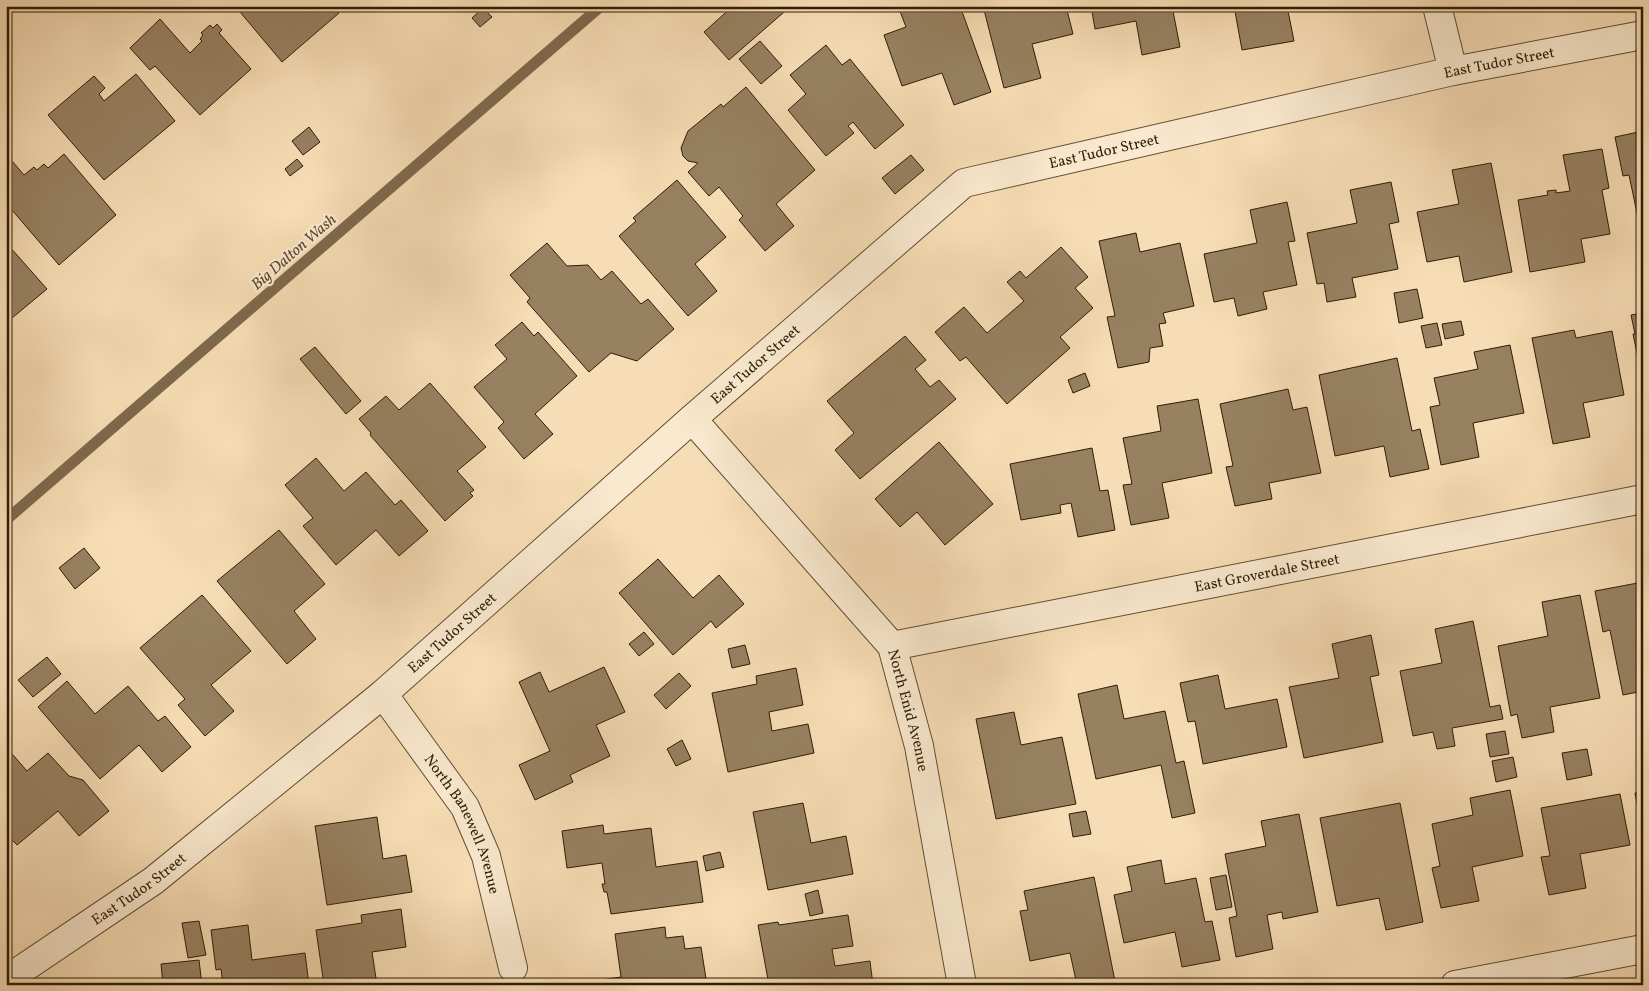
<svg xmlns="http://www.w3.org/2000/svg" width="1649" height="991" viewBox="0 0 1649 991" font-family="Vollkorn,serif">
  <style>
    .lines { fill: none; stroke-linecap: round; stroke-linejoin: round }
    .stream { stroke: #7e694c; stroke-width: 11 }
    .building { fill: #978161; stroke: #2f1d07 }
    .minor-casing { stroke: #614d32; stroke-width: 30 }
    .minor { stroke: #fae9cf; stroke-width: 28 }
    .labels { text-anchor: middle; stroke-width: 4.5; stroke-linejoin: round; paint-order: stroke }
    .street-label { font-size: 15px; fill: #2f1d07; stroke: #fae9cf }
    .water-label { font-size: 16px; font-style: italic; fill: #5d492f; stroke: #fae9cf }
  </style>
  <rect width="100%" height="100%" fill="#f7ddb5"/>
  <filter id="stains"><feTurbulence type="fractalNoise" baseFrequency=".004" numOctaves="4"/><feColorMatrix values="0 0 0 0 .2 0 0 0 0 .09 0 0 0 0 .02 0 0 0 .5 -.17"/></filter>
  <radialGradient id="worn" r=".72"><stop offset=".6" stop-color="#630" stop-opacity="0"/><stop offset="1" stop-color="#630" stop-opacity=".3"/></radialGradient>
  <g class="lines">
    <path class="stream" d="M6,520L601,6"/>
  </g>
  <g class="building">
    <path d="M235,6H334L339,13L282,62Z"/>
    <path d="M733,6H791L729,60L704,32Z"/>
    <path d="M898,6H960L991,92L954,105L942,73L902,86L884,35L906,27Z"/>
    <path d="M983,6H1066L1073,34L1032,44L1041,78L1004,88Z"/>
    <path d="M1091,6H1172L1180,47L1142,55L1136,21L1095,29Z"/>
    <path d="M1234,6H1287L1294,41L1242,50Z"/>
    <path d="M483,8L492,17L480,27L472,18Z"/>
    <path d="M160,19L190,53L202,41L200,39L203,35L201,33L210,25L213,28L217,24L222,30L219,33L251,69L200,115L155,66L150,70L130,48Z"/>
    <path d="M760,41L782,66L761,84L739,59Z"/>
    <path d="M826,45L842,65L850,59L904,125L875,149L853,122L848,126L854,133L826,156L788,110L806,94L790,75Z"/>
    <path d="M136,74L175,121L104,180L48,115L94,76L105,88L99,94L104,101Z"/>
    <path d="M746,87L815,170L776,204L794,226L765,251L739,220L743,216L719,187L709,196L688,172L698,163L688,161L683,156L681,148L688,131L721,104L723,107Z"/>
    <path d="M309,127L320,142L303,155L292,141Z"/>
    <path d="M1643,131V237H1642L1629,175L1623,176L1615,137Z"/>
    <path d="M1602,149L1609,188L1602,190L1610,234L1581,239L1585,262L1530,272L1518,200L1548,195L1547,191L1556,190V193L1570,191L1563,155Z"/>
    <path d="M6,154L24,175L34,167L37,170L44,164L48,168L64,154L116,215L59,265L6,203Z"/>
    <path d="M911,155L924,170L895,194L882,178Z"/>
    <path d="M297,159L303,166L290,176L285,169Z"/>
    <path d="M1491,163L1512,272L1464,282L1459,256L1427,262L1417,212L1459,204L1452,170Z"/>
    <path d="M677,180L726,237L695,264L717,291L688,316L619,236L636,221L633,218Z"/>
    <path d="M1391,182L1399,222L1389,224L1398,269L1352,278L1356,297L1327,302L1324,283L1317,284L1307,233L1357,223L1350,190Z"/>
    <path d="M1287,202L1295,241L1288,242L1297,285L1263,292L1267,309L1238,316L1234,298L1214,302L1204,254L1257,243L1250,210Z"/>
    <path d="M1136,233L1140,252L1180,243L1194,306L1163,313L1166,323L1159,324L1163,346L1150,348L1149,362L1118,368L1107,317L1115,316L1099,241Z"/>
    <path d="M547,243L567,266L588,265L601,280L612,271L641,304L648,299L674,329L637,361L611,353L589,372L527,302L530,298L510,275Z"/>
    <path d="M6,246L7,248L9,246L47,289L6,323Z"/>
    <path d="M1061,247L1088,277L1075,288L1093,308L1060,337L1070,348L1007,404L966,357L960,361L935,332L964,307L987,333L1024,301L1007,282L1020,271L1026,278Z"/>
    <path d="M1417,289L1423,318L1399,323L1394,293Z"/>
    <path d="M1643,313V382L1633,334H1635L1631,315Z"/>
    <path d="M1461,321L1464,335L1445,339L1442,324Z"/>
    <path d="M522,322L534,336L538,332L577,376L535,414L553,434L524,459L498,428L504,422L474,387L507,359L495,345Z"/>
    <path d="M1437,323L1442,345L1426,348L1421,326Z"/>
    <path d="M1574,330L1576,338L1612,331L1624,395L1583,403L1590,437L1553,444L1532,338Z"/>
    <path d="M905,336L926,360L915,369L930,387L939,380L956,399L860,479L835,450L854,433L827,401Z"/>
    <path d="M1510,345L1524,413L1473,423L1479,457L1441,465L1430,407L1440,405L1434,378L1478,369L1474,352Z"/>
    <path d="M315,347L361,401L346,414L300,359Z"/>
    <path d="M1397,358L1412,431L1420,429L1429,469L1390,477L1384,446L1335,456L1319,375Z"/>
    <path d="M1085,373L1090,386L1073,393L1068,380Z"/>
    <path d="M430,383L486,447L457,471L474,490L470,493L473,496L445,521L370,435L371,433L359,419L386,396L399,410Z"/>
    <path d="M1288,389L1293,410L1307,407L1321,473L1269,483L1272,499L1235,506L1226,467L1233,466L1220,404Z"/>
    <path d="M1198,399L1212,473L1162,483L1169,518L1131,525L1123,485L1132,484L1123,438L1161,431L1157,406Z"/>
    <path d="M939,442L993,504L945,545L917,512L900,527L875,499Z"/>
    <path d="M1092,448L1100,491L1108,490L1115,530L1078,537L1071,503L1060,505L1061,513L1021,520L1010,464Z"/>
    <path d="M316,458L344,491L366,472L395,505L401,500L428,531L399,556L376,530L336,565L303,526L313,518L285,485Z"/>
    <path d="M279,530L325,584L294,611L316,639L287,664L217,581Z"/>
    <path d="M84,548L100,568L75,589L59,568Z"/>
    <path d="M658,559L693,598L719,575L744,604L716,628L711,621L673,655L619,593Z"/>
    <path d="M1643,582V691L1623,695L1610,630L1603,632L1595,591Z"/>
    <path d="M202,595L251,651L211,685L234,711L205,736L178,705L185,699L140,648Z"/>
    <path d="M1580,595L1600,698L1550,707L1554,732L1522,738L1517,714L1511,716L1498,646L1548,636L1542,602Z"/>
    <path d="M1473,621L1490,707L1500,705L1503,719L1452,728L1455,746L1437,749L1433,732L1413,736L1400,671L1442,663L1435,629Z"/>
    <path d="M644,632L654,644L639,656L629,644Z"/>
    <path d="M1371,635L1379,675L1370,677L1383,742L1304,758L1289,687L1339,678L1332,644Z"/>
    <path d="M745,645L750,664L732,668L728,649Z"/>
    <path d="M47,657L61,674L33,697L18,680Z"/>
    <path d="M604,667L625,712L596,725L610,756L570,775L573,782L535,800L519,765L550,751L519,682L540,672L549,692Z"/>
    <path d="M796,668L803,705L769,712L772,731L808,724L814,753L728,772L712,693L757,684L756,676Z"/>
    <path d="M679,673L691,686L666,709L654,695Z"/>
    <path d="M1218,675L1225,709L1277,699L1287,747L1203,764L1195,721L1188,722L1180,683Z"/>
    <path d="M67,681L95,714L128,686L158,721L165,716L191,747L162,772L139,745L100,779L38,707Z"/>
    <path d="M1117,685L1124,719L1165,711L1176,763L1184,761L1195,813L1172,818L1161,765L1096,779L1078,694Z"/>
    <path d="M1014,712L1021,745L1062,737L1076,804L996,819L976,719Z"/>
    <path d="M1505,731L1509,754L1490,757L1486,734Z"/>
    <path d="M682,740L691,759L676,766L667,749Z"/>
    <path d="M6,747L27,771L48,753L69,776L83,780L109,811L79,836L58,811L17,845L6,834Z"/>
    <path d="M1587,749L1592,775L1567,780L1562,753Z"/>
    <path d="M1513,757L1517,777L1496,782L1492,761Z"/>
    <path d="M1510,790L1523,856L1472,867L1479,901L1441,908L1432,868L1440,866L1432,824L1473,815L1470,798Z"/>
    <path d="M1643,791V833L1635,793Z"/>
    <path d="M1620,794L1630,845L1580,854L1586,888L1549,895L1541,857L1550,856L1541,808Z"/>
    <path d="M803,803L811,843L846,836L853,874L768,890L753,812Z"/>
    <path d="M1400,803L1423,922L1386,930L1379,898L1337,906L1320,818Z"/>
    <path d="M1086,811L1091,834L1073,837L1069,814Z"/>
    <path d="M1299,814L1318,912L1283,919L1282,912L1267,915L1273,949L1236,957L1229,918L1237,916L1225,854L1266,846L1261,821Z"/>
    <path d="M377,817L383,859L406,855L412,892L327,905L315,826Z"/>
    <path d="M603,825L604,834L651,828L656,867L697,861L703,902L611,914L607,892H604L602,884H605L602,863L567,868L562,831Z"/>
    <path d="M720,852L724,867L706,871L703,856Z"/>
    <path d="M1161,860L1165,884L1196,878L1205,922L1212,921L1220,960L1182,967L1175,932L1124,943L1114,895L1132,891L1127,867Z"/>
    <path d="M1226,875L1232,907L1216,910L1210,878Z"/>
    <path d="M1094,877L1115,981L1097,985H1077L1070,953L1030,961L1020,911L1028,910L1024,891Z"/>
    <path d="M818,890L823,913L810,916L805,894Z"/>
    <path d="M401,909L406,947L372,952L377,985H324L316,930L362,923L361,915Z"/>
    <path d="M848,915L853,946L832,949L835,966L870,961L873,985H769L758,925L778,922L779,925Z"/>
    <path d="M199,921L206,955L188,958L182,923Z"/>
    <path d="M248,925L252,960L305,953L309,985H223L221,969L216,970L211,930Z"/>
    <path d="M665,927L666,938L683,936L685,949L701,947L707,985H587V982L621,977L615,934Z"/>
    <path d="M199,960L202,985H163L161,964Z"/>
  </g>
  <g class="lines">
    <g class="minor-casing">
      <g id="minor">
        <path d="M1437,6L1453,71"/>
        <path id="s1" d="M692,419L892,646L919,746L962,985"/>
        <path id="s2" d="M892,646L1643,499"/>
        <path id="s3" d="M383,694L465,807L486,856L513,968"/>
        <path id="s4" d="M6,980L153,881L383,694L692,419L964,183L1453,71L1643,35"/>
        <path d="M1455,985L1643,949"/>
      </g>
    </g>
    <use href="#minor" class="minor"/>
  </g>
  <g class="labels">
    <g class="street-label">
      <text dy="5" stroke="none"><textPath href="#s4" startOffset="1796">East Tudor Street</textPath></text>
      <text dy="5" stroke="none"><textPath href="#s4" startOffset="1391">East Tudor Street</textPath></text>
      <text dy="5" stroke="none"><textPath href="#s4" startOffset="971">East Tudor Street</textPath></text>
      <text dy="5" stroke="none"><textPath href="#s2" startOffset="382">East Groverdale Street</textPath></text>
      <text dy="5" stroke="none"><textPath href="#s4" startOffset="566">East Tudor Street</textPath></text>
      <text dy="5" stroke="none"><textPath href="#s1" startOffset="369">North Enid Avenue</textPath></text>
      <text dy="5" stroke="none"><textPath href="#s3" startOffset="154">North Banewell Avenue</textPath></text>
      <text dy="5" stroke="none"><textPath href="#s4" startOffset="161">East Tudor Street</textPath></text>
    </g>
    <g class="water-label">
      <text transform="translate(293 251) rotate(-41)" y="6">Big Dalton Wash</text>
    </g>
  </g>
  <rect width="1649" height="991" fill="none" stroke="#f7ddb5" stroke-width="25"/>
  <rect x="8" y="8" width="1634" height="976" fill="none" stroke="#2f1d07" stroke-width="2.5"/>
  <rect x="12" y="12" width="1624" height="966" fill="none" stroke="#2f1d07"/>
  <rect width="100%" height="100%" filter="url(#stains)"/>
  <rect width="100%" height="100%" fill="url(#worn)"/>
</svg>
